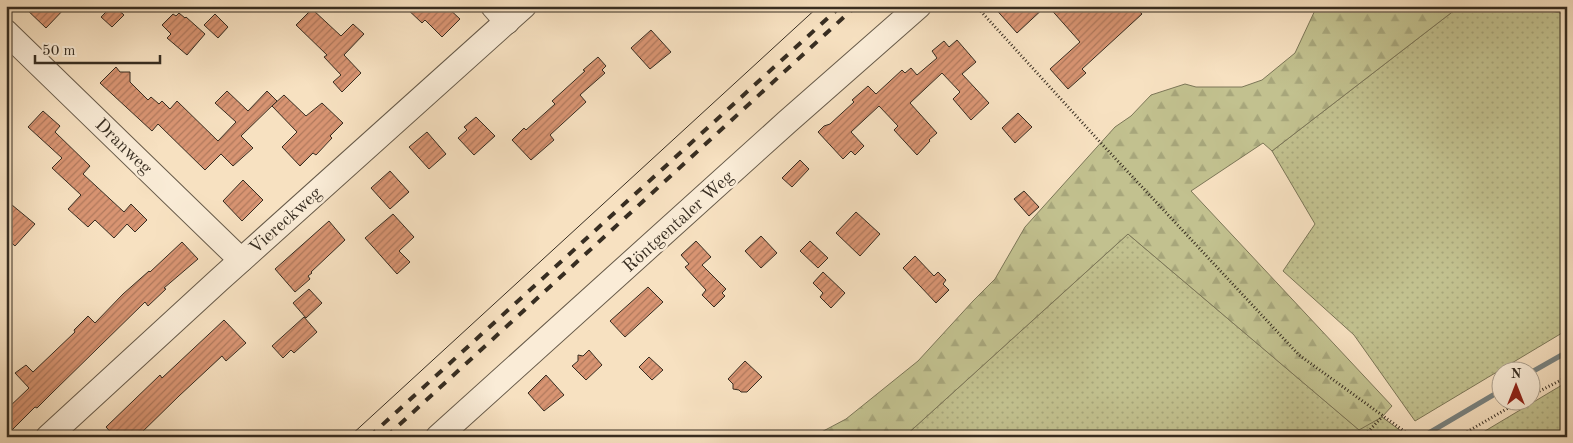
<svg xmlns="http://www.w3.org/2000/svg" width="1573" height="443" viewBox="0 0 1573 443" font-family="'Old Standard TT',serif">
  <style>
    .grass { fill: url(#grass-dots); stroke: #7c7758 }
    .forest { fill: url(#forest-firs); stroke: #7c7758 }
    .lines { fill: none; stroke-linecap: round; stroke-linejoin: round }
    .stream { stroke: #788280; stroke-width: 5 }
    .building { fill: url(#building-hatch); stroke: #372d21 }
    .minor-casing { stroke: #675a49; stroke-width: 26 }
    .path { stroke: #372d21; stroke-width: 3; stroke-dasharray: 1 2.5; stroke-linecap: butt }
    .minor { stroke: #faecd7; stroke-width: 24 }
    .tram { stroke: #372d21; stroke-width: 1 }
    .rail { stroke: #372d21; stroke-width: 4; stroke-dasharray: 9 9; stroke-linecap: butt }
    .labels { text-anchor: middle; stroke-width: 5; stroke-linejoin: round; paint-order: stroke }
    .street-label { font-size: 18px; fill: #372d21; stroke: #faecd7 }
  </style>
  <defs>
    <pattern id="grass-dots" width="8" height="8" patternUnits="userSpaceOnUse" patternTransform="scale(1.25)"><rect width="8" height="8" fill="#c2c18f"/><path d="M2 2h.1M6 6h.1" fill="none" stroke="#a7a67b" stroke-width="1.8" stroke-linecap="round"/></pattern>
    <pattern id="forest-firs" width="22" height="20" patternUnits="userSpaceOnUse" patternTransform="scale(1.25)"><rect width="22" height="20" fill="#c2c18f"/><path d="M5 1l3.5 6h-7zM16 11l3.5 6h-7z" fill="#a7a67b"/></pattern>
    <pattern id="building-hatch" width="6" height="6" patternUnits="userSpaceOnUse" patternTransform="scale(1.25)"><rect width="6" height="6" fill="#d89472"/><path d="M-1 1l2-2M0 6l6-6M5 7l2-2" fill="none" stroke="#b0795d"/></pattern>
  </defs>
  <rect width="100%" height="100%" fill="#f7e1c1"/>
  <filter id="stains"><feTurbulence type="fractalNoise" baseFrequency=".004" numOctaves="4"/><feColorMatrix values="0 0 0 0 .2 0 0 0 0 .09 0 0 0 0 .02 0 0 0 .5 -.17"/></filter>
  <radialGradient id="worn" r=".72"><stop offset=".6" stop-color="#630" stop-opacity="0"/><stop offset="1" stop-color="#630" stop-opacity=".3"/></radialGradient>
  <g class="grass">
    <path d="M1460,6H1534L1561,13L1567,10V330L1415,421L1354,335L1283,271L1315,224L1272,151Z"/>
    <path d="M1128,234L1358,429L1382,417L1409,437H904Z"/>
    <path d="M1567,382V437H1475Z"/>
  </g>
  <g class="forest">
    <path d="M1317,6H1460L1272,151L1263,143L1191,191L1392,406L1382,417L1359,430L1128,234L904,437H812L846,419L918,361L973,301L995,279L1025,227L1115,127L1131,116L1151,95L1185,84L1196,87H1242L1262,80L1295,53Z"/>
    <path d="M1522,6H1567V10L1561,13Z"/>
  </g>
  <g class="lines">
    <g class="stream">
      <path d="M1530,373L1567,352"/>
      <path d="M1422,437L1500,391"/>
    </g>
  </g>
  <g class="building">
    <path d="M23,6H67L46,28Z"/>
    <path d="M112,6H114L124,15L112,27L101,17Z"/>
    <path d="M404,6H446L460,19L442,37L425,20L422,23Z"/>
    <path d="M993,6H1046L1017,33Z"/>
    <path d="M1048,6H1135L1142,14L1082,69L1086,73L1068,89L1050,69L1080,42Z"/>
    <path d="M312,9L341,36L353,24L364,34L344,55L361,73L342,92L333,82L341,75L324,57L327,55L296,25Z"/>
    <path d="M179,13L185,18L186,17L205,34L187,55L167,38L171,34L162,25L173,14L176,16Z"/>
    <path d="M215,14L228,27L218,38L204,25Z"/>
    <path d="M651,30L671,52L650,69L631,48Z"/>
    <path d="M957,40L976,62L962,74L989,103L971,120L953,99L960,92L942,73L910,103L937,133L929,140L930,141L917,155L894,130L898,126L879,106L851,132L864,146L855,155L851,151L843,159L818,132L824,126L830,124L854,102L852,100L868,86L876,94L902,70L905,73L911,68L917,75L937,58L932,51L944,41L949,47Z"/>
    <path d="M598,57L606,66L602,70L605,73L580,95L586,102L550,135L554,140L531,160L512,140L524,128L526,130L555,104L552,101L585,71L583,70Z"/>
    <path d="M116,67L120,72H130V82L148,100L151,97L159,104L162,101L170,109L177,101L218,141L236,122L215,103L227,91L248,111L267,91L277,101L241,136L253,148L233,166L221,154L205,170L158,124L152,131L100,83Z"/>
    <path d="M284,95L306,116L322,103L343,123L330,136L332,138L316,155L313,153L300,166L282,147L297,132L272,106Z"/>
    <path d="M43,111L60,126L55,132L90,166L83,174L124,212L131,204L147,220L135,232L127,224L114,238L95,220L88,227L68,209L81,195L52,168L62,158L28,127Z"/>
    <path d="M1018,113L1032,127L1015,143L1002,128Z"/>
    <path d="M476,117L495,136L474,155L458,138L467,130L464,127Z"/>
    <path d="M427,132L446,154L429,169L409,147Z"/>
    <path d="M800,160L809,169L792,187L782,178Z"/>
    <path d="M390,171L409,192L390,209L371,188Z"/>
    <path d="M243,180L263,200L242,221L223,201Z"/>
    <path d="M1024,191L1039,207L1029,216L1014,199Z"/>
    <path d="M6,200L35,224L15,246L6,238Z"/>
    <path d="M856,212L880,234L860,256L836,233Z"/>
    <path d="M393,214L414,237L399,251L410,262L397,274L365,238Z"/>
    <path d="M329,221L345,240L311,272L312,273L308,276L310,279L295,292L275,269Z"/>
    <path d="M761,236L777,253L761,268L745,251Z"/>
    <path d="M696,241L711,257L702,265L726,289L722,293L725,296L714,307L702,295L706,290L685,267L689,264L681,255Z"/>
    <path d="M810,241L828,258L818,268L800,251Z"/>
    <path d="M182,242L198,259L164,288L166,289L148,306L145,302L52,393L37,408L35,407L6,436V410L29,388L15,373L26,365L33,372L75,332L74,330L88,316L95,323L123,294L149,271L150,272Z"/>
    <path d="M915,256L934,276L938,272L946,280L943,284L949,290L936,303L903,268Z"/>
    <path d="M823,272L845,293L831,308L820,297L823,293L813,283Z"/>
    <path d="M648,287L663,302L625,337L610,321Z"/>
    <path d="M309,289L322,303L306,318L293,303Z"/>
    <path d="M304,317L317,332L294,353L291,350L283,358L272,346Z"/>
    <path d="M224,320L246,343L226,361L222,356L179,396L137,437H115L106,427L160,375L162,378Z"/>
    <path d="M589,350L602,365L586,380L572,366L578,361V355L583,356Z"/>
    <path d="M649,357L663,370L652,380L639,367Z"/>
    <path d="M745,361L762,377L747,392H741L739,390L733,389V384L728,379Z"/>
    <path d="M546,375L564,395L544,411L528,393Z"/>
  </g>
  <g class="lines">
    <g class="minor-casing">
      <g id="minor">
        <path d="M493,6L507,22"/>
        <path d="M6,32L241,260"/>
        <path d="M48,437L219,280L524,6"/>
        <path d="M438,437L787,122L919,6"/>
      </g>
    </g>
    <g class="path">
      <path d="M976,6L1100,142L1299,355L1408,434L1409,437"/>
      <path d="M1530,396L1567,377"/>
      <path d="M1363,437L1382,417"/>
      <path d="M1458,437L1522,400"/>
    </g>
    <use href="#minor" class="minor"/>
    <path class="tram" d="M349,437L819,6"/>
    <g class="rail">
      <path d="M369,437L841,6"/>
      <path d="M386,437L856,6"/>
    </g>
  </g>
  <g class="labels">
    <g class="street-label">
      <text transform="translate(124 146) rotate(44)" y="6">Dranweg</text>
      <text transform="translate(285 220) rotate(-42)" y="6">Viereckweg</text>
      <text transform="translate(678 221) rotate(-42)" y="6">Röntgentaler Weg</text>
    </g>
  </g>
  <rect width="1573" height="443" fill="none" stroke="#f7e1c1" stroke-width="25"/>
  <rect x="8" y="8" width="1558" height="428" fill="none" stroke="#372d21" stroke-width="2.5"/>
  <rect x="12" y="12" width="1548" height="418" fill="none" stroke="#372d21"/>
  <g transform="translate(1516 386)"><circle r="24" fill="#faecd7" stroke="#aca08e"/>
  <path d="M0-4L9 19L0 12L-9 19Z" fill="#8f2418"/>
  <text y="-8" font-size="14" font-weight="bold" text-anchor="middle" fill="#372d21">N</text>
  </g>
  <path d="M35 55v8h125v-8" fill="none" stroke="#372d21" stroke-width="2.5"/>
  <text x="42" y="55" font-size="15" fill="#372d21" stroke="#faecd7" stroke-width="4" paint-order="stroke">50 m</text>
  <rect width="100%" height="100%" filter="url(#stains)"/>
  <rect width="100%" height="100%" fill="url(#worn)"/>
</svg>
